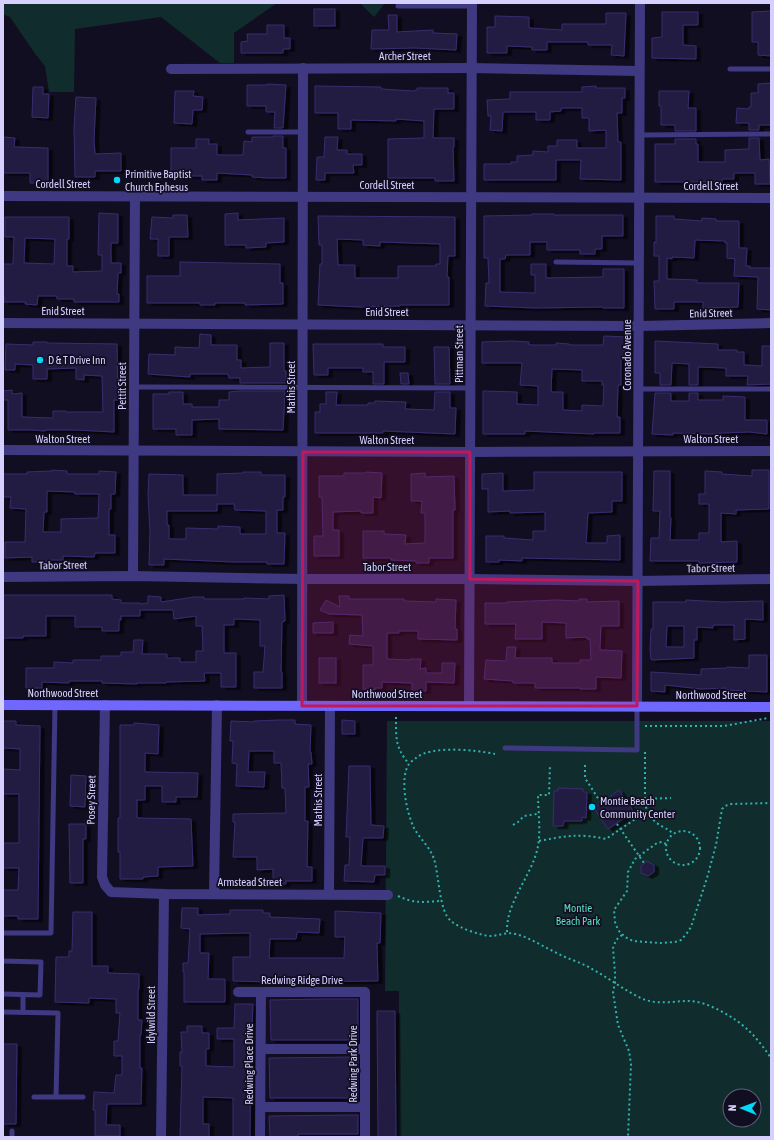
<svg xmlns="http://www.w3.org/2000/svg" width="774" height="1140" viewBox="0 0 774 1140" font-family="'Asap Condensed',sans-serif">
  <style>
    .green { fill: #112c2c; fill-rule: evenodd }
    .building { fill: #241a43; stroke: #3b2c6f; fill-rule: evenodd; filter: url(#shadow) }
    .lines { fill: none; stroke-linecap: round; stroke-linejoin: round }
    .path { stroke: #2fb3af; stroke-width: 2; stroke-dasharray: 2 3; stroke-linecap: butt }
    .lane { stroke: #3e3981; stroke-width: 5 }
    .street { stroke: #3e3981; stroke-width: 10 }
    .secondary { stroke: #7068fe; stroke-width: 10 }
    .marked { fill: #c2185b; fill-opacity: 0.2; stroke: #c2185b; stroke-width: 3; stroke-linejoin: round }
    .poi-dot { fill: #02d8f8; stroke: #120e22; stroke-width: 1.5 }
    .labels { text-anchor: middle; stroke-width: 3.5; stroke-linejoin: round; paint-order: stroke }
    .street-label { font-size: 11px; fill: #d6d0ff; stroke: #120e22 }
    .poi-label { font-size: 11px; fill: #d6d0ff; stroke: #120e22; text-anchor: start }
    .park-label { font-size: 11px; fill: #5cdec1; stroke: #120e22 }
  </style>
  <defs>
    <filter id="shadow"><feDropShadow dx="4.5" dy="2.5" stdDeviation="0" flood-color="#0009"/></filter>
  </defs>
  <rect width="100%" height="100%" fill="#120e22"/>
  <g class="green">
    <path d="M3,3H277L234,33V63H220L161,17L75,29L74,92H49L45,66L36,55L10,17L3,14Z"/>
    <path d="M360,3H385L374,17Z"/>
    <path d="M387,721H771V1137H398L399,991H385ZM730,1096H754V1120H730Z"/>
  </g>
  <g class="building">
    <rect x="314" y="9" width="21" height="17"/>
    <path d="M771,11V56L758,55V42H752V12Z"/>
    <path d="M662,12H698V25H683V45L696,46V59L652,58V38L662,37Z"/>
    <path d="M606,13H626L624,56L611,55L612,45H588V42H547V50H532V47L507,46V53H487V27H495V16L529,17V28L562,30V24H606Z"/>
    <path d="M388,15H397V32L433,30V33L457,34L456,50L415,48L371,49L372,30H389Z"/>
    <path d="M267,25H284V38H290V49H283V53H241V42L248,41L247,34H267Z"/>
    <path d="M771,83V125H759V130H749V123H736L737,108L749,109V107H751V93H758V84Z"/>
    <path d="M267,84L286,85L283,128H274L275,112H266V106H247V85H267Z"/>
    <path d="M315,86L381,87V89L413,91L417,90V88H448V93H454V109H434L433,138H454V147H453L454,181H435V178H388V139L424,138V121L396,119V121L351,120V129H338V113H315Z"/>
    <path d="M596,86V88H625V98H622V113H617L618,142H621V180L580,179L581,160H556V180H484V164H511V162H517V156L533,155V151L548,152V146H557V140H577V148H606V130L589,131V118H582V108H561V111L550,112V120H536V112H503L502,131L490,130L491,116H488L487,100L510,99V92H582V87Z"/>
    <path d="M33,87H43V94H49L48,118L32,117Z"/>
    <path d="M175,91H194L193,96L203,97L202,110H193L192,124L174,123Z"/>
    <path d="M659,91H689L688,108H696V131H675V125H661V106H659Z"/>
    <path d="M76,97L96,98L94,139L95,154L121,153V171H95V177H75L74,128Z"/>
    <path d="M273,136H283V148H286V178H267L252,177V175L217,173V180H202V176H171V148H196V139H209V144H217V155H243L244,141L252,142V137H273Z"/>
    <path d="M3,137L15,138L14,147L48,148V183H30V173H3Z"/>
    <path d="M325,137H338L337,150H347V154H362V165H353L354,173H325V180H316L317,157H324Z"/>
    <path d="M749,138H759L760,160L769,159L770,184H755V173H734V179H722V182H655V144H675V139H696V144H698V162H725V150L749,149Z"/>
    <path d="M99,213L118,214V243H111V263H121V273H118L117,294H119V302H74V299H57V296H38L37,305L25,304L26,302H4L3,264H13L14,237H5V217H69V239H67V266H73V272L102,271V255H98ZM25,238L55,239L54,264L24,263Z"/>
    <path d="M238,213V220L284,218V242L266,243V247L246,248V245H225V214Z"/>
    <path d="M532,214H554V215H623V236H602V249H595V254H580V250H547V242H530V255H506L505,259H500V292L535,293V275H531V264H546V278L603,277V269H624V308H603V307L535,308L485,306L486,283H489L488,258H484V216L532,215Z"/>
    <path d="M173,215H187L188,237H169V256H158V239H150L152,217L173,218Z"/>
    <path d="M318,216L455,217V256H448L447,277H449V305H400V306L360,307L318,305L320,264H322V245H319ZM337,239L363,240V245L380,246V242L440,244V264H436V266H398V278H355V265H338Z"/>
    <path d="M656,216H674V219L702,221V218L716,219V221H739V248H747L746,266H750V268H771V310L757,309L758,277L734,276L735,259L727,258V243H725V241L695,240L694,258L672,257V259L667,258V279L697,280V283H739L738,307L703,308V302H674V309H655L654,281H659V256H654V242L656,243Z"/>
    <path d="M180,262L280,264V283H283V304L245,305V303H215V305H200V303H147V276H180Z"/>
    <path d="M200,334L211,335V345H237V360H241V368L270,367V343H284V371H286V383H240V378H229L228,374H190V377L148,374L149,354L175,355V347L199,348Z"/>
    <path d="M604,336L627,337L626,358H621V385H618L617,417H620V433H594V434L525,431V434H483V391L517,392V404L538,405V386L520,385L522,363H482V342L512,341L529,342V345H556V343L569,344V345H603ZM552,369L582,370V381H602V385H604L603,406L582,405V411L563,410V392H551Z"/>
    <path d="M655,341L718,344V350H737V352H744V365L762,366V346H771V384L747,385L748,376H726V368L698,367V385H689V364L672,363L671,385H660V373H655Z"/>
    <path d="M33,342H47V343L117,344L118,400H114V432L76,430H45V431L32,430H8V400H3V391L12,390V394L22,393V417L53,418V411H66V412H103L102,376L84,375V380L76,379V368L47,369V379H33V365L15,364V370H5L6,344L33,345Z"/>
    <path d="M313,344H383V347H405V362H384V384H373V372H363V368H328V375H314Z"/>
    <path d="M434,347H449L450,384H435Z"/>
    <path d="M400,373H408L409,384H401Z"/>
    <path d="M240,391H285L283,430L219,429V419L192,420V435H176V429H153V394H169V392H183V404H192V407H219V400H229V392Z"/>
    <path d="M326,392H337L336,405H368V403H375V401L406,402L405,409L434,410L435,392H450V408H456L455,434L383,431V433H315V412H320V404H326Z"/>
    <path d="M655,393H671V401H689V393H698V400H723V396L745,397V420H767V434L749,432L721,433L711,434L673,433V435L652,434Z"/>
    <path d="M52,470L67,471V474H99V471L116,472L115,494H111V509H109V535H115V553H95L94,557L63,556V560H47V562H32V557L5,558V542H25L26,509L10,508L11,497H3V474H27V472L52,471ZM47,491L75,492V494H99L98,518L61,519V532H43L44,512H47Z"/>
    <path d="M752,470H769V509L736,510V514L721,513V542L737,541V562L699,563V561H650L651,538H659L660,511H653L654,471H670V518H671L670,540H699V533H709V504H699V494H705V471L722,472V474L752,476Z"/>
    <path d="M243,472H261V475H285V497H283V510H277V533H285L284,564H267V562H233L164,559V565H149L150,532L148,495L149,474L183,475V495H217V474L243,473ZM217,504H234L235,510L266,511V534H240V527L218,526V529L186,528V539H169V525H167V511H217Z"/>
    <path d="M366,472L382,473L381,498L373,497V513H361V511L333,512V530H339V556H314V536H323L322,497H319V476H344V473H366Z"/>
    <path d="M534,472H622V501H612V512L588,513L586,543H607V536L620,535V560L522,558V561L499,560V562H486V536H504V538L533,540V531H545V512L510,513V511L488,512V489H482V474L503,473V491L534,490Z"/>
    <path d="M425,473V477L454,476L455,510H453V558H429V563H416V561L391,560V558H363V531H384V534L406,535L405,544L425,543V513H421L422,501H411V474Z"/>
    <path d="M3,595H112V599L121,600V603H140V604L148,603V596L161,597V602L194,597H204V599H244V598L269,599V596L284,595L285,621L282,622L281,672H282V688H254V672H263L265,646H260V620L234,619V625H224V653H236V687H221V673H204L205,681L166,682V683H137V684L102,683V681H69V683L42,682V688H26V668H54V662L73,663V660H101V656H121V652H133L134,640H143L142,654H167V658H180V662H196V651H203L202,626H196V616L174,619L173,610H140V616H121V620H119V631H102V627H75V616H46V636H23V638H3Z"/>
    <path d="M339,596H349V599H404V601L436,602V599L456,600L455,629H457V640L418,639V631H399V633H387V659L410,660V659H421L420,669L426,668V673H442V663H455L454,683L426,682V691H412V683L382,682V688H375V690L363,689V665H373V646L349,644L350,635L363,636L362,615L329,614L320,610L326,600L340,607Z"/>
    <path d="M579,599H587V602L619,601V626H601L600,647V650L622,651L621,678L596,677V689H580V688H535V683H513V681L484,679L486,660L506,661L507,647H516L515,658H552V663H580V660H591L590,639H587V637L566,638V623L542,622V639H515L516,624H485V603H507V602L556,600L579,601Z"/>
    <path d="M686,600L723,602L763,601V620L745,619V639L734,640V625H713V628L697,627V640H694V658L652,660L651,659L650,650L651,629H653V602H686ZM667,626H684V647H666Z"/>
    <path d="M333,622V633H313V623Z"/>
    <path d="M749,655H767V692L726,690V688L701,689L665,685V692L651,691V672L701,675V669L727,668V667L749,668Z"/>
    <rect x="319" y="658" width="17" height="25"/>
    <path d="M280,720H295V724L311,725L310,752H311L312,764H308L309,787H305V821H308L307,867H312V881H286V884H273V869L257,870V857H233L235,822H233V814L286,813L285,788H282L281,763H274V751H249L248,772H265L264,787L236,786L237,764L232,763L233,741H230L231,721L254,722V721Z"/>
    <path d="M342,720L355,721V734H342Z"/>
    <path d="M3,721H16V725L40,726L38,919H18V916H3V890H18L19,868H3V843H19V794H3V769L20,770V749L3,748Z"/>
    <path d="M134,723L159,725L158,754L145,753V772L198,773L197,797H176V802H162V786H145V800H137V818L191,819L193,866L158,867V876L143,877V879H120V852H118V818H120V725H134Z"/>
    <path d="M349,766H370L371,825L384,826L383,838H363L361,866H385V875H375L374,882L344,881L345,865H349L350,837H346Z"/>
    <path d="M71,775L86,776L85,807L70,806Z"/>
    <path d="M558,788L583,789V792H587L586,818L582,817V821H564L563,826H553L554,791H558Z"/>
    <path d="M619,790L634,812L608,829L594,808Z"/>
    <path d="M69,824H86V839H83V883H70Z"/>
    <path d="M647,861L654,865V872L648,876L641,873V866Z"/>
    <path d="M182,908H198V915L230,914V910H263V913H270V917L320,919L319,933L297,932L296,939H270L269,958H344L345,937H335V911L381,913L380,943H377L378,981L269,982L233,981V957H250V933L200,934V953H209L208,979H225V1002H184V972H183V963H188L190,929L181,928Z"/>
    <path d="M73,912H92V966H108V973L139,974V989H138V1020H142L141,1035H140V1068H142L141,1104H107L106,1125H120V1136H95V1110H93L94,1092L114,1093L116,1075H122V1056H114V1041H118L120,1013H116V999L89,998V1003L55,1002L56,957H69V951H72Z"/>
    <path d="M322,999H358V1040H271L270,1000Z"/>
    <path d="M235,1004H253L252,1028L251,1027L250,1137H233V1098L203,1097V1124H209V1137H180L182,1066H180V1052H182L181,1032H187V1026H202V1033H209V1049H206V1066L234,1067V1039H217V1028H234Z"/>
    <path d="M377,1011H395L396,1137H378Z"/>
    <path d="M3,1044H17L16,1124H3Z"/>
    <path d="M358,1057V1098H270L269,1058Z"/>
    <path d="M349,1115H358V1134H298V1137H270L269,1116Z"/>
  </g>
  <g class="lines">
    <g class="path">
      <path d="M396,717C396,738 395,747 409,764"/>
      <path d="M645,726H724L768,718"/>
      <path d="M645,752V804C647,811 651,819 657,823C663,828 668,828 673,834"/>
      <path d="M495,754C476,750 431,745 416,758C414,760 410,762 409,764C399,778 407,814 414,828C420,839 430,847 434,859C439,874 439,912 451,921C459,928 481,936 492,936C500,935 507,932 516,934C530,938 542,946 555,952C567,959 581,962 592,969C609,978 625,991 643,999C658,1005 674,1001 689,1001C707,1001 734,1017 747,1029C756,1037 764,1048 771,1058"/>
      <path d="M585,765V778L601,803"/>
      <path d="M645,799L671,798"/>
      <path d="M617,824L644,863"/>
      <path d="M513,825L518,822L524,816L537,814"/>
      <circle cx="683" cy="848" r="17"/>
      <path d="M539,841C565,836 579,833 606,839L647,811"/>
      <path d="M666,844L662,842L657,843L635,859L628,872L627,891L614,910L615,922L618,930L625,937L633,941L660,943L675,942L681,940L687,933L691,927L707,878L716,845L722,809L725,806L731,804L771,803"/>
      <path d="M398,896C415,904 423,902 441,901"/>
      <path d="M507,932C506,904 528,880 536,854C542,836 538,814 538,795H549L550,765"/>
      <path d="M622,935L616,940L613,948L615,973V983L613,992L618,1025L629,1051L631,1064L628,1137"/>
    </g>
    <g class="lane">
      <path d="M398,6H472"/>
      <path d="M730,69H771"/>
      <path d="M248,132H303"/>
      <path d="M640,135L771,134"/>
      <path d="M556,262L639,263"/>
      <path d="M134,387L471,388"/>
      <path d="M639,389H771"/>
      <path d="M505,748L637,750V706"/>
      <path d="M3,933H51L55,705"/>
      <path d="M3,961L41,962L40,995L3,994"/>
      <path d="M23,995V1012"/>
      <path d="M3,1012L58,1013L56,1097"/>
      <path d="M34,1097H83"/>
      <path d="M12,1137V1131"/>
    </g>
    <g class="street">
      <path d="M171,69L472,68L639,71"/>
      <path d="M3,196L771,198"/>
      <path d="M3,323L639,326L771,323"/>
      <path d="M3,450L470,452L771,451"/>
      <path d="M133,576L135,196"/>
      <path d="M3,577L133,576L303,579H470L638,581L771,579"/>
      <path d="M105,705L102,877L105,885L111,892L164,894L388,895"/>
      <path d="M302,706L303,68"/>
      <path d="M469,706L472,3"/>
      <path d="M637,706L640,3"/>
      <path d="M214,894L217,705"/>
      <path d="M329,894L330,707"/>
      <path d="M238,992H365V1137"/>
      <path d="M261,1049H365"/>
      <path d="M261,1107H365"/>
      <path d="M161,1137L164,894"/>
      <path d="M260,1137L261,992"/>
    </g>
    <path class="secondary" d="M3,705L771,707"/>
  </g>
  <path class="marked" d="M303,452H470V579L638,581L637,706H302Z"/>
  <g class="poi-dot">
    <circle cx="117" cy="180" r="4"/>
    <circle cx="40" cy="360" r="4"/>
    <circle cx="592" cy="807" r="4"/>
  </g>
  <g class="labels">
    <g class="street-label">
      <text x="405" y="60">Archer Street</text>
      <text x="63" y="188">Cordell Street</text>
      <text x="387" y="189">Cordell Street</text>
      <text x="711" y="190">Cordell Street</text>
      <text x="63" y="315">Enid Street</text>
      <text x="387" y="316">Enid Street</text>
      <text transform="translate(711 313) rotate(-1)" y="4">Enid Street</text>
      <text transform="translate(459 354) rotate(-90)" y="4">Pittman Street</text>
      <text transform="translate(627 355) rotate(-90)" y="4">Coronado Avenue</text>
      <text transform="translate(122 386) rotate(-90)" y="4">Pettit Street</text>
      <text transform="translate(291 387) rotate(-90)" y="4">Mathis Street</text>
      <text x="63" y="443">Walton Street</text>
      <text x="711" y="443">Walton Street</text>
      <text x="387" y="444">Walton Street</text>
      <text transform="translate(63 565) rotate(-1)" y="4">Tabor Street</text>
      <text x="387" y="571">Tabor Street</text>
      <text transform="translate(711 568) rotate(-1)" y="4">Tabor Street</text>
      <text x="63" y="697">Northwood Street</text>
      <text x="387" y="698">Northwood Street</text>
      <text x="711" y="699">Northwood Street</text>
      <text transform="translate(91 800) rotate(-89)" y="4">Posey Street</text>
      <text transform="translate(318 800) rotate(-90)" y="4">Mathis Street</text>
      <text x="250" y="886">Armstead Street</text>
      <text x="302" y="984">Redwing Ridge Drive</text>
      <text transform="translate(151 1015) rotate(-90)" y="4">Idylwild Street</text>
      <text transform="translate(249 1064) rotate(-90)" y="4">Redwing Place Drive</text>
      <text transform="translate(353 1064) rotate(-90)" y="4">Redwing Park Drive</text>
    </g>
    <g class="poi-label">
      <text x="125" y="178">Primitive Baptist<tspan x="125" dy="13">Church Ephesus</tspan></text>
      <text x="48" y="364">D &amp; T Drive Inn</text>
      <text x="600" y="805">Montie Beach<tspan x="600" dy="13">Community Center</tspan></text>
    </g>
    <g class="park-label">
      <text x="578" y="912">Montie<tspan x="578" dy="13">Beach Park</tspan></text>
    </g>
  </g>
  <rect width="774" height="1140" fill="none" stroke="#d6d0ff" stroke-width="8"/>
  <g transform="translate(742 1108) rotate(271)"><circle r="19" fill="#120e22" stroke="#605c7a"/>
  <path d="M0-3L7 15L0 10L-7 15Z" fill="#02d8f8"/>
  <text y="-6" font-size="11" font-weight="bold" text-anchor="middle" fill="#d6d0ff">N</text>
  </g>
</svg>
